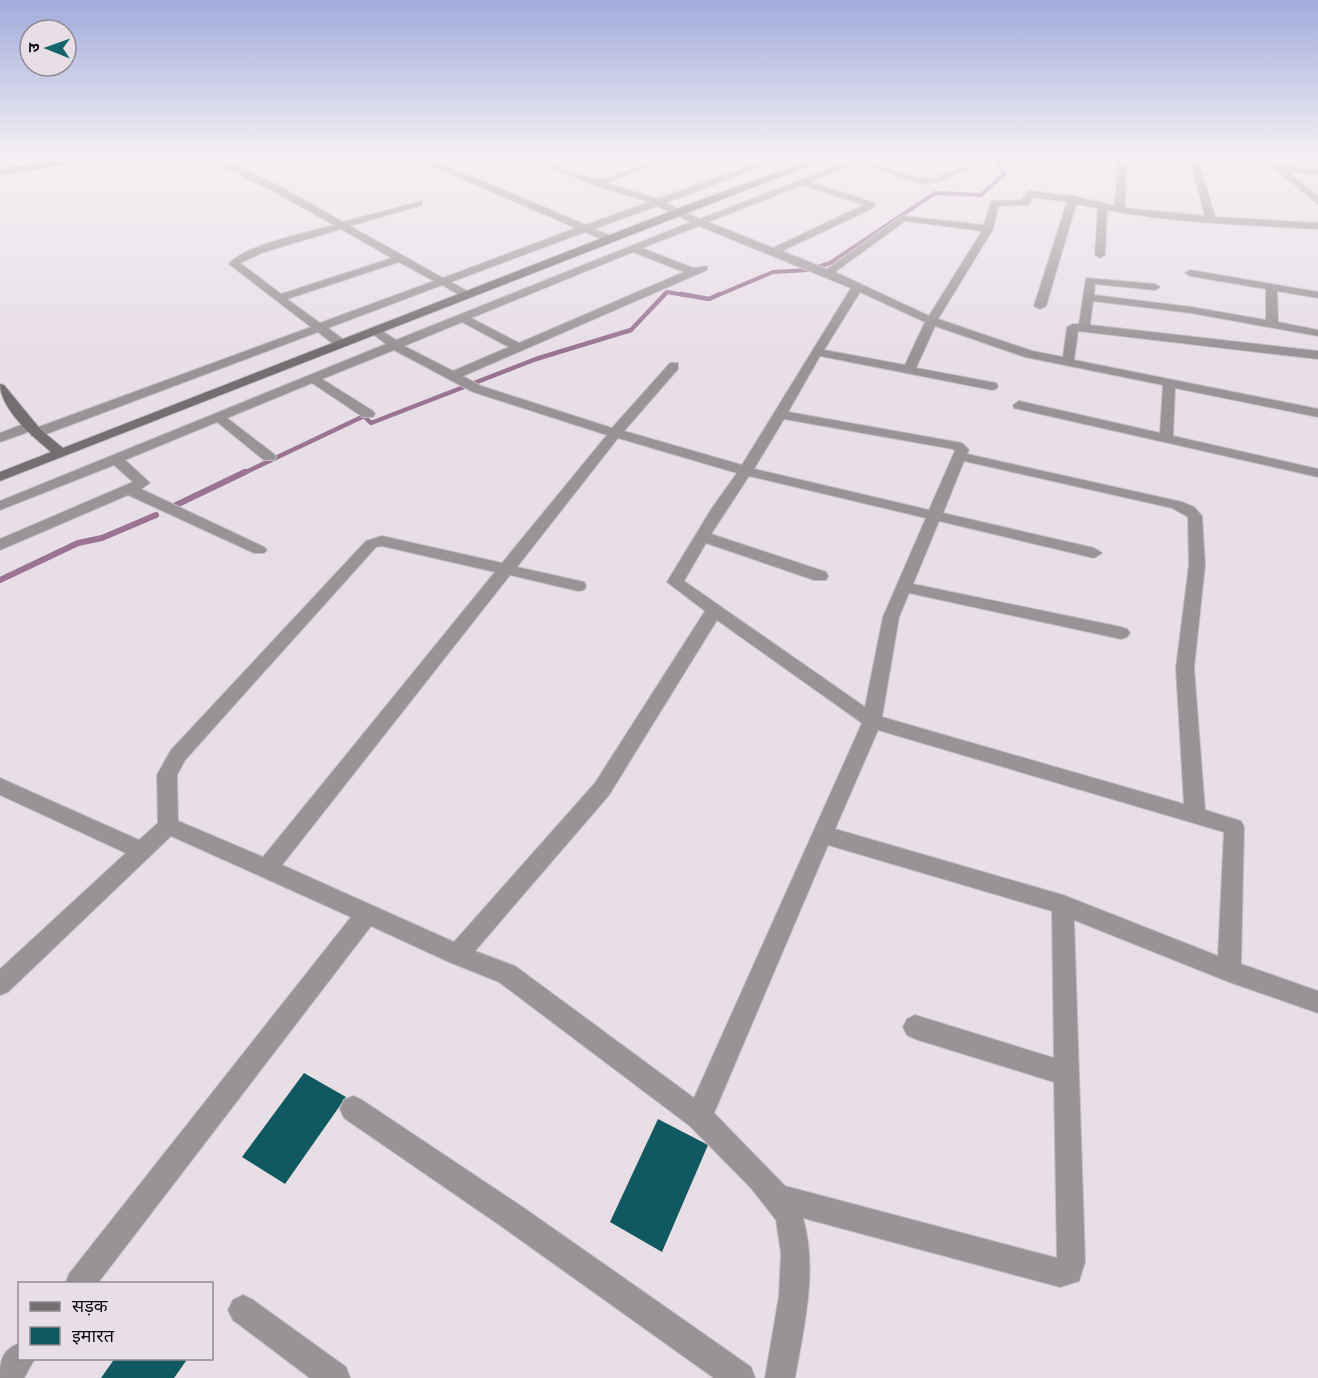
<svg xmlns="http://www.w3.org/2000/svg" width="1318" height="1378" viewBox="0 0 1318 1378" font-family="'IBM Plex Serif','Noto Sans Devanagari',serif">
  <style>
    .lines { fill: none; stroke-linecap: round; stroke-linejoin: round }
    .stream-far2 { stroke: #9a7492; stroke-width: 4 }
    .stream-far1 { stroke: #9a7492; stroke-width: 4.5 }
    .stream { stroke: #9a7492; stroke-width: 6 }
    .building { fill: #105961 }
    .lane-casing { stroke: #c5bcc3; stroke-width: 3 }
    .street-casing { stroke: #c5bcc3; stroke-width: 2 }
    .secondary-casing { stroke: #c5bcc3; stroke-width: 2 }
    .lane { fill: #979396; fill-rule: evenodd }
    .street { fill: #979396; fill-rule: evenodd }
    .secondary { fill: #746e72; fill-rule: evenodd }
  </style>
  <rect width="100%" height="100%" fill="#e8dee6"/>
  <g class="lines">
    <g class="stream-far2">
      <path d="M663,296L667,292L690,296"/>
      <path d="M716,296L773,272L808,270L830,263L935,193L981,195L1004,174L994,157"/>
    </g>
    <g class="stream-far1">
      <path d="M681,294L709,299L720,294"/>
      <path d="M242,474L364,416L371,423L536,359L631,330L665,294"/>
    </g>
    <g class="stream">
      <path d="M174,506L245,472"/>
      <path d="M0,580L78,543L102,538L156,515"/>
    </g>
  </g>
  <g class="building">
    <path d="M304,1073L346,1097L285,1184L242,1157Z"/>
    <path d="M658,1119L708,1145L662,1252L610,1222Z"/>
    <path d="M115,1358H183L186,1361L174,1378H101Z"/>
  </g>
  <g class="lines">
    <g class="lane-casing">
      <path id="lane" d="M953,157H960L977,164L937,182L921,183L853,161L858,160L921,179H934L970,164Z"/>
    </g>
    <g class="street-casing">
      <g id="street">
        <path d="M202,157C234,157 312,205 343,222L422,201V205L350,226L443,278L576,228L422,162L370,160L366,157H478L474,160L435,161L586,225L649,202L594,185L524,157C550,157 570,175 595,179C609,182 653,157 676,157L606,183L658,199L775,157H787L666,203L700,219L859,157H871L810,182L875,203V207L782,251L827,269L902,216L984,225L991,201L1022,200L1027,192L1030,191L1073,196L1115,206L1118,157H1126L1125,208L1205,216L1190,159L1197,157L1215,217L1318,223V229C1248,225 1176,223 1107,210L1105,255L1100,258L1095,255L1098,208L1076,204L1046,306L1040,309L1034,306L1067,202L1033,197L1028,205L998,206L993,229L938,319L1032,351L1063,357L1067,327L1073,324H1079L1086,278L1155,284L1160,287L1155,290L1095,284L1094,295L1191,307L1266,320V289L1190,276L1185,273L1190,270L1318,292V298L1277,291L1278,322L1318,330V336L1191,313L1093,301L1090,325L1318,351V359L1078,331L1074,360L1318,409V417L1175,388L1173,436L1318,469V477L1014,408L1013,405L1019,401L1160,433L1163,385L1025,357L935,326L916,368L996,383L998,386L996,389L992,390L820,356L788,412L962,443L969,450L967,454L1182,502L1194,507L1202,516L1205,565L1194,668L1205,810L1241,821L1244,827L1241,964L1318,991V1013L1229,982L1074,920L1085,1262L1079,1281L1060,1287L803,1218C818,1270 804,1326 795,1378H765L779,1296L781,1253L776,1220L751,1188L690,1126L499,982L449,962L371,926L97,1284H65L69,1274L351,917L171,836L8,992L0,995V969L126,853L0,795V778L139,840L158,823L157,775L171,750L366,541L382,536L502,563L607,435L473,392L394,350L322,379L373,411L375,414L373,417H363L312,383L227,418L274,454L276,457L274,460H264L217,422L125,460L150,483L141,489L264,547L267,550L264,553H254L128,495L0,550V539L133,482L114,465L0,510V501L386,344L370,332V328H378L396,340L691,222L657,206L594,229L614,237V241H606L585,232L451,282L469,292V296H461L442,285L328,328L344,340V346H336L318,332L41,436H31V431L0,442V433L26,423H36V428L311,327L229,264C242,246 309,232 334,225L269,189ZM802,185L864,205L773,248L708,222ZM905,221L982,231L929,316L835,272ZM699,226L851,288L742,465L624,431L678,369V363H670L612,428L481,386L463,376L707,270V266L693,268L642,248ZM341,229L392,258L281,294L240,263L264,252ZM633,252L684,272L519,343L471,318ZM399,262L434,281L320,323L287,299ZM860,292L925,322L905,365L824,350ZM462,322L509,347L453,371L404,346ZM784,419L953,449L955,451L929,510L754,469ZM618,438L737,473L712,508L667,582L705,611L595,783L454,942L282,865L510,575L578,591L584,590L586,586L584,582L517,567ZM964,461L1172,508L1188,517L1189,565L1176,668L1184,804L882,717L899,617L909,593L1121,639L1127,637L1130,633L1127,629L1121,627L913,584L939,521L1094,558L1102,553L1094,548L943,513ZM749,476L926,518L883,617L865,707L684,581L706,543L814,580H826L828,576L826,572L711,534ZM382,546L495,572L263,857L178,821L177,775L185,760L376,547ZM717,620L862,723L694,1098L515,966L475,951L609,795ZM878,730L1224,832L1218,956L1063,895L835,829ZM828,845L1052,911L1054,1058L915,1015L907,1019L903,1027L907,1035L915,1039L1054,1082L1057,1258L785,1186L714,1113Z"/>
        <path d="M1261,157H1270L1281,166L1318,169V175L1288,172L1318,196V204Z"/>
        <path d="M353,1096L362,1100L521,1206L751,1367L755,1378H714L501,1226L344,1118L340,1109L344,1100Z"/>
        <path d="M243,1295L253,1300L346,1367L350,1378H310L233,1320L228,1310L233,1300Z"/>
        <path d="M20,1343V1358H35L24,1378H0C0,1360 2,1350 20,1343Z"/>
      </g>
    </g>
    <g class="secondary-casing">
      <g id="secondary">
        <path d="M86,157H109L0,175V169Z"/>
        <path d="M819,157H831L0,481V472L51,452C33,437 0,409 0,384L4,385L41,430L63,448L692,203Z"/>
      </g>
    </g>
    <use href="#lane" class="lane"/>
    <use href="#street" class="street"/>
    <use href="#secondary" class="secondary"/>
  </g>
  <linearGradient id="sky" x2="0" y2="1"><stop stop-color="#a1acdc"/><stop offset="0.45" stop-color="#f5f0f4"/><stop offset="1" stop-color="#f5f0f4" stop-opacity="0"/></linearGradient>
  <rect width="1318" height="350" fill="url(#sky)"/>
  <rect x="18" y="1282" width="195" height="78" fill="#e8dee6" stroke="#918a90" stroke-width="1.5"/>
  <rect x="30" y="1302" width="30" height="9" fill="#746e72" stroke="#918a90" stroke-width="1.5"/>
  <text x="72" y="1312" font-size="18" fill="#0f0c0e">सड़क</text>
  <rect x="30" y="1327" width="30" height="18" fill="#105961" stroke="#918a90" stroke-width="1.5"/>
  <text x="72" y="1342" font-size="18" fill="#0f0c0e">इमारत</text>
  <g transform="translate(48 48) rotate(271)"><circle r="28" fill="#e8dee6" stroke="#918a90" stroke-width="1.5"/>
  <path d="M0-4.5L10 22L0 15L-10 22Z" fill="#15636b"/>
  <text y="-9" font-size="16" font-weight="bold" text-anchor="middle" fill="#0f0c0e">उ</text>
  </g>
</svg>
